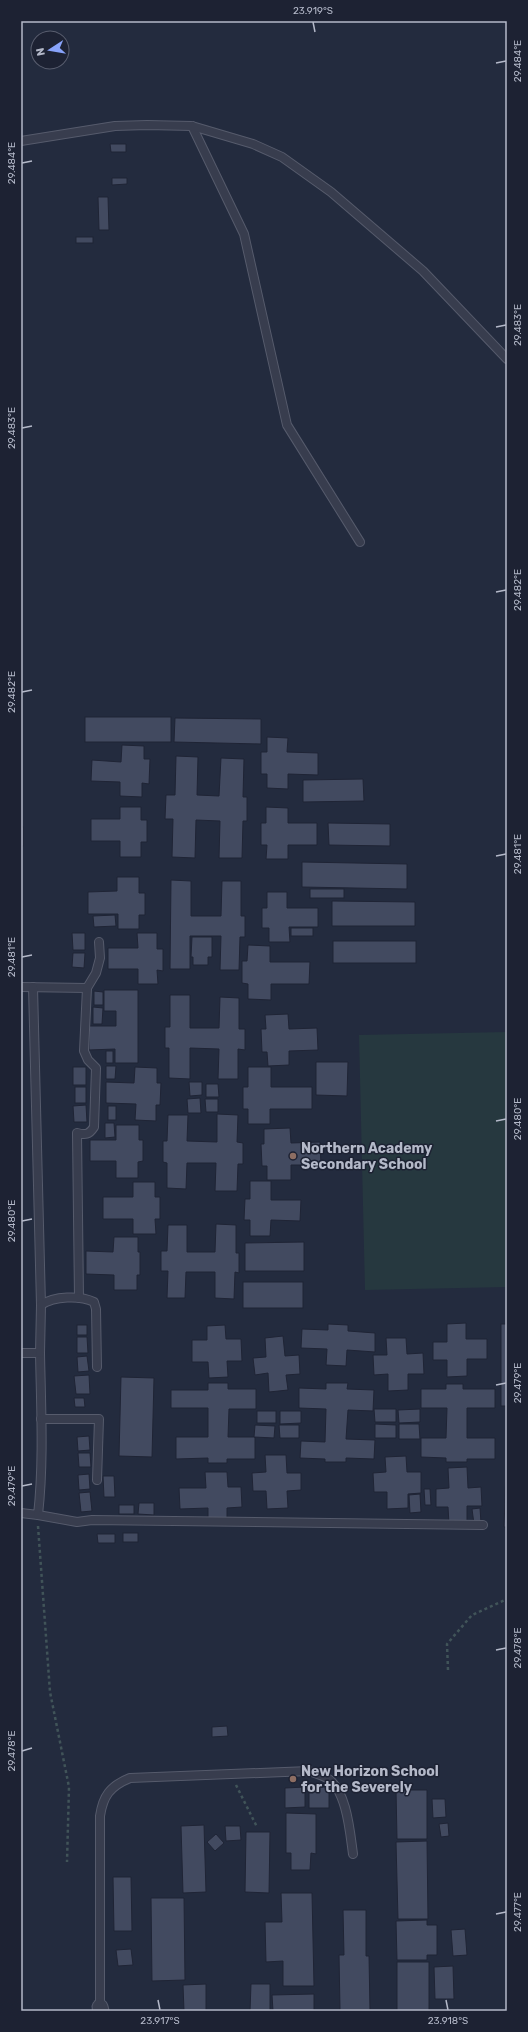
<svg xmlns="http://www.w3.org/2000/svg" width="528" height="2032" viewBox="0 0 528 2032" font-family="Rubik,sans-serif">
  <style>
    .green { fill: #26383f }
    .building { fill: #424a60; stroke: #1f2435 }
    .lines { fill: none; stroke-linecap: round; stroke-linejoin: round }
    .lane-casing { stroke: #565b6c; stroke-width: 10 }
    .street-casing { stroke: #565b6c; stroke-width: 17 }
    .path { stroke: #415459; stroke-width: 2.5; stroke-dasharray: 3 3; stroke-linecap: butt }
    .lane { stroke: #383d4e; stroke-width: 8 }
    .street { stroke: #383d4e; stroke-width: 15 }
    .ticks { fill: none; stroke: #b4b9c9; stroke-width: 1.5 }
    .education-dot { fill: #8d6e63; stroke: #1d2233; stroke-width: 1.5 }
    .labels { text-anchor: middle; stroke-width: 3; stroke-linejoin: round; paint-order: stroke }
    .poi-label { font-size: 14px; font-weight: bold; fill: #b4b9c9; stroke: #1d2233; text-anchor: start }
    .neatline { fill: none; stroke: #b4b9c9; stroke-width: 1.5 }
    .ticks-label { font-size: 10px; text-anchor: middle; fill: #b4b9c9 }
  </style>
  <rect width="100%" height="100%" fill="#232b3e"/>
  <path class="green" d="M507,1032V1287L365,1290L359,1035Z"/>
  <g class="building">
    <path d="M110,144H126V152H111Z"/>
    <path d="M112,178H127V184L112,185Z"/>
    <path d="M98,197H108L109,230H99Z"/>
    <rect x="76" y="237" width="17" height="6"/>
    <rect x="85" y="717" width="86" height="25"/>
    <path d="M175,718L261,719V744L174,742Z"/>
    <path d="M267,737L288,738L287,752L318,753V775L288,774V789L267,788V774H261V752H267Z"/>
    <path d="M122,745L144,746V759H150L149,784L142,783V797L120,796V782L91,781L92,760L121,762Z"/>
    <path d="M176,756L198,757L197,795L219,796L221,758L244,759L243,797H247V821H243L242,858H219L220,821L196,820L195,858L172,857L173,819H165L166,795H175Z"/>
    <path d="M363,779L364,801L303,802V780Z"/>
    <path d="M120,807H141V820H147V842H141V857H120V841H91V819H120Z"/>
    <path d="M266,807L288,808V823H317V845H288V859H266L267,845H261V823H266Z"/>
    <path d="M328,823L390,824V846L329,845Z"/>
    <rect x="21" y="827" width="2" height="19"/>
    <path d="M302,862L407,864V889L302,887Z"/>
    <path d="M117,877H139V893H145V915H139V929H118V914H88V892L117,891Z"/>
    <path d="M171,880L191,881V916H221L222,881H241V916H245V937H240L239,970H220L221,936H190V969H170Z"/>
    <rect x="310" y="889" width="34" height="9"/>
    <path d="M267,892H287V908H318V927H289L290,942H269V928H262V908H267Z"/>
    <path d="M332,901L415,902V926H332Z"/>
    <path d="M115,915L116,926L94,927L93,916Z"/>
    <rect x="291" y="928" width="22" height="8"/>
    <path d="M72,933H85V950H73Z"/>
    <path d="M137,933H157V949H163V971L157,970L158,984H138V969H108V948H138Z"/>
    <path d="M192,937H212V957H208V965H193V957H191Z"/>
    <rect x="333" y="941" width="83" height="22"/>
    <path d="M248,945L270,946V962H310L309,984H271V1000L248,999V984L242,983V961H247Z"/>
    <path d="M73,953H85L84,968L72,967Z"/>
    <path d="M104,990H138V1063H115V1049L89,1050V1026H116V1011H104Z"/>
    <path d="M94,991L103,992V1005H94Z"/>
    <path d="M170,995H190V1028H219L220,997L239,998V1029H245V1050L238,1049V1079H218L219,1049L190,1048V1079L169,1078V1048H165V1027H170Z"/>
    <path d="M93,1007L103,1008L102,1024H93Z"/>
    <path d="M288,1014L289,1029L317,1028L318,1050L289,1051V1065L268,1066L267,1052H262L261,1029H266L265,1015Z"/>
    <rect x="106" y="1051" width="7" height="12"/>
    <path d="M316,1062H348L347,1096L316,1095Z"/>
    <path d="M106,1066H116L115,1079H106Z"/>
    <rect x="73" y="1067" width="13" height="18"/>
    <path d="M135,1067L157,1068V1083H161L160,1105H156V1121L135,1120L136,1104L106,1103V1082L134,1083Z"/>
    <path d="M248,1067H271V1087H312V1109H270V1124H248V1109H243V1087H248Z"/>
    <path d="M189,1082H202V1095L190,1096Z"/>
    <path d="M206,1084H218L219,1097H206Z"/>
    <rect x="75" y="1087" width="11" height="16"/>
    <path d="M200,1098L201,1113H188L187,1099Z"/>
    <path d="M205,1099H218V1112H206Z"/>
    <path d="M86,1105L87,1122H74L73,1106Z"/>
    <rect x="108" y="1106" width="8" height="14"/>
    <path d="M217,1114L238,1115L237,1142L243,1143V1164H238L237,1191H215L216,1163H187L186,1189L167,1188V1163L163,1162V1141H167L168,1115H188L187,1141L217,1142Z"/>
    <path d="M105,1123H114L115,1137L105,1138Z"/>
    <path d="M116,1125H139V1140H143V1161L138,1162V1178H116V1161H90V1140H116Z"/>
    <path d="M290,1128L291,1143L320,1142L321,1165H291V1180H267V1166H262L261,1144H264V1129Z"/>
    <path d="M250,1181H271V1200H301L300,1221L271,1220L270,1236H250V1220H244L245,1199H250Z"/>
    <path d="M133,1182H155V1197H160V1219H155L156,1234H133V1219H103V1197H133Z"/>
    <path d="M216,1224L236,1225V1253H239V1273L235,1272L234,1299L215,1298V1272H186L185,1298H167L168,1271H161V1251H167L168,1225H187V1252H215Z"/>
    <path d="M114,1237H138V1252H140V1275H137V1290H114V1275L86,1274V1251L113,1252Z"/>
    <path d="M304,1242V1271H245V1243Z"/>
    <rect x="243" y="1282" width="60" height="26"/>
    <path d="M466,1323V1339H487V1359H467V1376L447,1377V1360H433V1342H447V1324Z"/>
    <path d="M328,1324L348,1325V1331L375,1333V1352L347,1350L346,1366L326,1365L327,1349L301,1348L302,1329L328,1330Z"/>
    <rect x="501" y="1324" width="6" height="82"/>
    <rect x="77" y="1325" width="10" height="10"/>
    <path d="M225,1325L226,1339H241L242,1361H227L228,1377L209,1378L208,1362H192V1340H207V1326Z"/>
    <path d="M283,1336L285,1356L299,1355L300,1374L286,1375L288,1390L269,1392L268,1373L255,1375L253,1358L266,1357L265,1338Z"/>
    <path d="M77,1337H87L88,1353H77Z"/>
    <path d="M386,1338H406L407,1354L423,1353L424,1374H408V1390L388,1391V1374L374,1375L373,1355H387Z"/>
    <path d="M87,1356L89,1371L78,1372L77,1357Z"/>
    <path d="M89,1375L90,1394H76L74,1376Z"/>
    <path d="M121,1377L154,1378L152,1457L119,1456Z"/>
    <path d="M208,1383H228V1389H256V1409H229L228,1437H255V1459H227V1463H208V1458L176,1459V1437H208V1408H171V1390H208Z"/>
    <path d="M326,1383H348L347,1389L374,1390L373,1411L348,1410L346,1439L375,1440L374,1459L346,1458V1462H325V1459L300,1458L301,1441L325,1442L326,1409L299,1408V1388L326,1389Z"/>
    <path d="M446,1384H463V1389H495V1408H467V1438H495V1459H467V1462H446V1458L421,1457V1438H446L447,1408H421V1389H446Z"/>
    <path d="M74,1398H84L85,1407H75Z"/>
    <path d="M374,1409H396V1422H375Z"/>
    <path d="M420,1409V1422L399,1423L398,1410Z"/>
    <rect x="257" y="1411" width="19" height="12"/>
    <path d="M280,1411H301V1423L280,1424Z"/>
    <path d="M375,1424L396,1425V1438H375Z"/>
    <path d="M399,1424H419L420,1439H399Z"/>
    <path d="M255,1425L275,1426L274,1438L254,1437Z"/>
    <path d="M279,1425H299V1438H280Z"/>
    <path d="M89,1436L90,1450L78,1451L77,1437Z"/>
    <path d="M507,1445V1527H504Z"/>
    <path d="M78,1453H90L91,1467H79Z"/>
    <path d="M265,1455H286L287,1473H301V1490L287,1491L288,1508L267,1509L266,1491H253L252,1473L266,1472Z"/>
    <path d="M406,1456L407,1472H421V1493L408,1494V1508L387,1509V1492H374L373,1473L386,1472L385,1457Z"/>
    <path d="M467,1467L468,1488L481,1487L482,1506H467V1524H449L448,1507H436V1489L449,1488L448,1468Z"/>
    <path d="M205,1472H227L228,1487H241L242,1507L227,1508V1521H208V1508L180,1509L179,1488H206Z"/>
    <path d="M89,1474L90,1489L79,1490L78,1475Z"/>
    <path d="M103,1476H114L115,1497H104Z"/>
    <path d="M424,1489H430L431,1505H425Z"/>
    <path d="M90,1492L92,1511L81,1512L79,1493Z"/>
    <path d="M420,1494L421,1512L410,1513L409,1495Z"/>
    <path d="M139,1503H154V1515L138,1514Z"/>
    <rect x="119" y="1505" width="15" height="9"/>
    <path d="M480,1508L481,1523L474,1524L472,1509Z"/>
    <rect x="123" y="1533" width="15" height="9"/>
    <path d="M97,1534H115V1543H98Z"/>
    <path d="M227,1726L228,1736L212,1737V1727Z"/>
    <path d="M305,1787V1807L285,1808V1788Z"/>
    <rect x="309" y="1787" width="20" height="21"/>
    <path d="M396,1790H427V1839H397Z"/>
    <path d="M432,1799H445L446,1817L433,1818Z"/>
    <path d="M286,1813L316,1814V1854L311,1853L310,1870H291V1853H286Z"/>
    <path d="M448,1823L449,1836L441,1837L439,1824Z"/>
    <path d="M204,1825L206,1892L183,1893L181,1826Z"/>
    <path d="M225,1826H240L241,1840L226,1841Z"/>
    <path d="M246,1832H270L269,1893L245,1892Z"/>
    <path d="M216,1834L224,1843L215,1851L207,1842Z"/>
    <path d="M427,1841L428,1919H398L396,1842Z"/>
    <path d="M113,1877H131L132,1931H114Z"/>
    <path d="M281,1893H312L314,1986H283V1961L266,1962L265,1922H282Z"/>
    <path d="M151,1898H184L185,1980L152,1981Z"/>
    <path d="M343,1910H366V1956H369L370,2010H340L339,1955H344Z"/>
    <path d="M427,1920V1925H437V1955H427V1960H397L396,1921Z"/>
    <path d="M465,1929L467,1955L453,1956L451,1930Z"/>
    <path d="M131,1949L133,1965L118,1966L116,1950Z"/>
    <rect x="397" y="1962" width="32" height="49"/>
    <path d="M453,1966L454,1999H435L434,1967Z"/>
    <path d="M206,1984V2011H184L183,1985Z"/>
    <path d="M251,1984H270V2011H250Z"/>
    <path d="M314,1994V2011H273L272,1995Z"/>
  </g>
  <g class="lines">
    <g class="lane-casing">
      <g id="lane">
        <path d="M192,126L244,234L287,425L360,542"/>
        <path d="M21,141L115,126L147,125L192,126L253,144L282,157L331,192L423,271L507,359"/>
        <path d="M21,987L87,988"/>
        <path d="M33,987L41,1305"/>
        <path d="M79,1298L77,1133C85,1135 89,1135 94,1127L96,1068L88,1060L84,1051L87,988L96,973L100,958L99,942"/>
        <path d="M21,1353H40C41,1407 44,1462 38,1515L21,1513"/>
        <path d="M40,1353L41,1305C54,1296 80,1295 94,1302L96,1309L97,1367"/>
        <path d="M41,1419H99L97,1480"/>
        <path d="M38,1515L77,1522L92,1520L483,1525"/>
        <path d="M98,2010L100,2007V1816C103,1796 110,1786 130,1778L309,1771C315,1773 321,1775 327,1778C347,1790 350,1833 353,1854"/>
      </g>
    </g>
    <g class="street-casing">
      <path id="street" d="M100,2007L101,2011"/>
    </g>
    <g class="path">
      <path d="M38,1526L50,1692L69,1787L67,1862"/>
      <path d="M448,1670L447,1644L472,1615L507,1599"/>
      <path d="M236,1785L257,1827"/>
    </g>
    <use href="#lane" class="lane"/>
    <use href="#street" class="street"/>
  </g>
  <path class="ticks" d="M313,22L315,32M496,63L506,61M22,163L32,161M496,327L506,325M22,428L32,426M496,592L506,590M22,692L32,690M496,856L506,854M22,957L32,955M496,1121L506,1119M22,1221L32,1219M496,1385L506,1383M22,1486L32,1484M496,1650L506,1648M22,1751L32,1748M496,1914L506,1912M158,2000L160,2010M446,2000L448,2010"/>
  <g class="education-dot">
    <circle cx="293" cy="1156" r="4"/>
    <circle cx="293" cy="1779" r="4"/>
  </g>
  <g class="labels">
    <g class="poi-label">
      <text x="301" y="1153">Northern Academy<tspan x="301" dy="16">Secondary School</tspan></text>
      <text x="301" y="1776">New Horizon School<tspan x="301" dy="16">for the Severely</tspan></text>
    </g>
  </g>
  <rect width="528" height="2032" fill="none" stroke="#1d2233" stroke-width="44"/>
  <g transform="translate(50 50) rotate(258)"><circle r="19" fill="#1d2233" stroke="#595e6f"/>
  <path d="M0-3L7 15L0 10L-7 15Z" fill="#88a3fa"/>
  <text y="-6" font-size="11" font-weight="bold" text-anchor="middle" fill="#b4b9c9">N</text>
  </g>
  <rect x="22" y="22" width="484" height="1988" class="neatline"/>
  <g class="ticks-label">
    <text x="313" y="14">23.919°S</text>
    <text transform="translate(517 61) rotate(-90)" y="4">29.484°E</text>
    <text transform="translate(11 163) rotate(-90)" y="4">29.484°E</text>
    <text transform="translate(517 325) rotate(-90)" y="4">29.483°E</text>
    <text transform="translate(11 428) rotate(-90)" y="4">29.483°E</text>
    <text transform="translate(517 590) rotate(-90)" y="4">29.482°E</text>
    <text transform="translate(11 692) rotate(-90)" y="4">29.482°E</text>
    <text transform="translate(517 854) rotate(-90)" y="4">29.481°E</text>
    <text transform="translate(11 957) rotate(-90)" y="4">29.481°E</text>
    <text transform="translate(517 1119) rotate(-90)" y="4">29.480°E</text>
    <text transform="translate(11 1221) rotate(-90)" y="4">29.480°E</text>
    <text transform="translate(517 1383) rotate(-90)" y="4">29.479°E</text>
    <text transform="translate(11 1486) rotate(-90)" y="4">29.479°E</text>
    <text transform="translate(517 1648) rotate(-90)" y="4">29.478°E</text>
    <text transform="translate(11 1751) rotate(-90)" y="4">29.478°E</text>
    <text transform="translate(517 1912) rotate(-90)" y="4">29.477°E</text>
    <text x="160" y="2024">23.917°S</text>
    <text x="448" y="2024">23.918°S</text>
  </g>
</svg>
